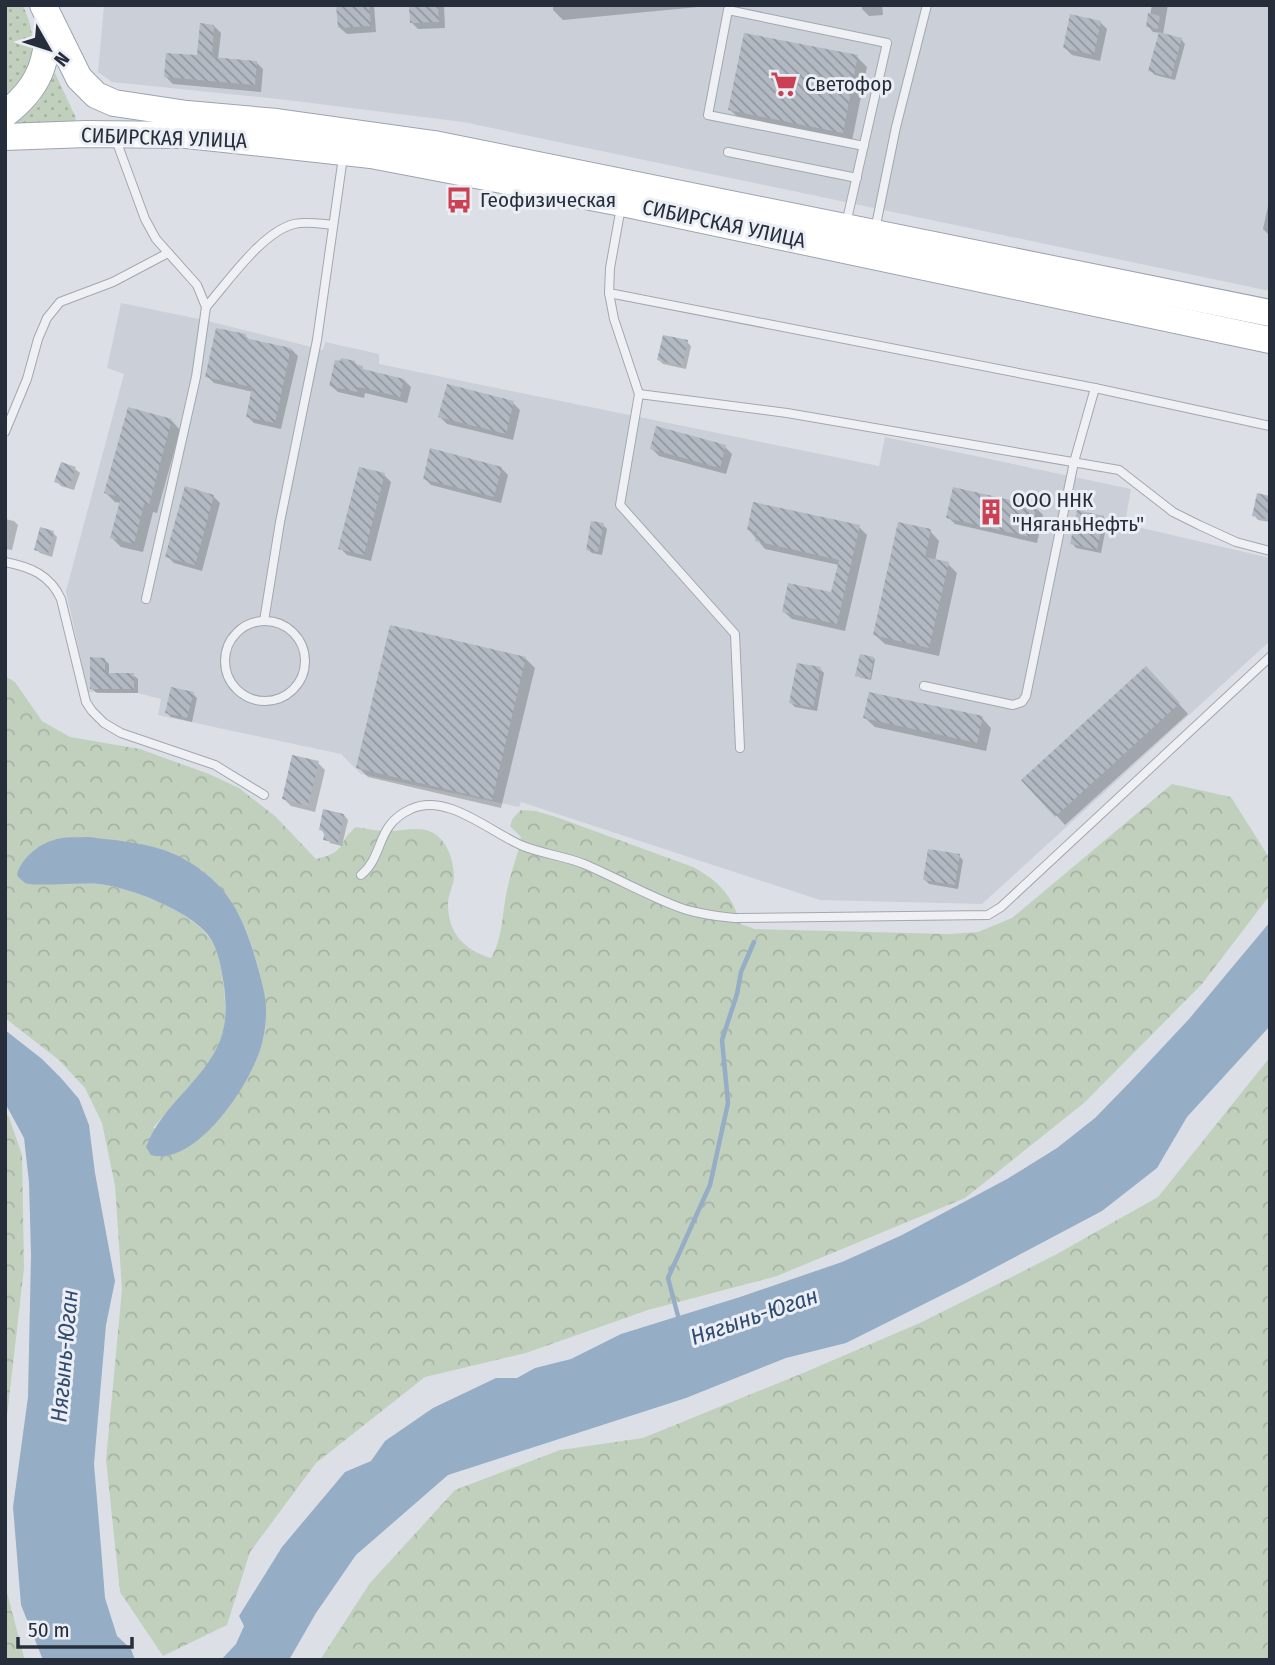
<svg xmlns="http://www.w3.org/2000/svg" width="1275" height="1665" viewBox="0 0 1275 1665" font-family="'Fira Sans Condensed',sans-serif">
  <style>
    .built { fill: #cacfd8 }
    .grass { fill: url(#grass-dots) }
    .forest { fill: url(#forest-crowns); fill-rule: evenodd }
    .water { fill: #96adc6 }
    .shadow { fill: #0003 }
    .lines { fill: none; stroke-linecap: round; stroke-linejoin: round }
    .stream { stroke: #96adc6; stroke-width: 4.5 }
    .building { fill: url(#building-back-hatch) }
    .lane-casing { stroke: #a2a7b0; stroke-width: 10 }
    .primary-casing { stroke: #9ba4b1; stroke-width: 28 }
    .lane { stroke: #eef0f4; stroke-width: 8 }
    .primary { stroke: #fff; stroke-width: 26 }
    .labels { text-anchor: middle; stroke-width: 6; stroke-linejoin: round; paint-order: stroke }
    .poi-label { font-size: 21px; fill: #262e3c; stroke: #ebeef4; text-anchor: start }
    .street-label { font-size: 21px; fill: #262e3c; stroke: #ebeef4 }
    .water-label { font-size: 23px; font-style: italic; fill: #314c6f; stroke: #ebeef4 }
  </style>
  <defs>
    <pattern id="grass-dots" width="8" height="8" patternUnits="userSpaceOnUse" patternTransform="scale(1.75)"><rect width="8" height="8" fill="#c1d0bd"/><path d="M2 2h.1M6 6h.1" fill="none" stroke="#a6b3a3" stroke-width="1.8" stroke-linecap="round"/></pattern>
    <pattern id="forest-crowns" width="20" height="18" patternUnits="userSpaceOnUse" patternTransform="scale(1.75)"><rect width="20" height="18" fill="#c1d0bd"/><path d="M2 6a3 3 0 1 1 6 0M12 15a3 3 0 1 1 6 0" fill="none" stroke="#a6b3a3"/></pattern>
    <pattern id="building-back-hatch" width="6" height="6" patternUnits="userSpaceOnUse" patternTransform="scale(1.75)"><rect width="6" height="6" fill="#b3b9c2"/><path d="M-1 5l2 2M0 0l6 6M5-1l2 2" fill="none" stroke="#91979f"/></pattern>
  </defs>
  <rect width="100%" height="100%" fill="#dce0e6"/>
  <g class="built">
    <path d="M104,5H1270V291L463,122L287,100L112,82L98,72Z"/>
    <path d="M121,303L204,320L323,350L325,342L379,354V364L879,466L885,437L1131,489L1125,524L1270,558V641L982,904L820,900L521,802L519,807L361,774L341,754L158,715L161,699L137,693L88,692L66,591L124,374L107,368Z"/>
  </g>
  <g class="grass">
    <path d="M5,5L23,6C33,26 38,57 26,78C23,86 11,92 5,98Z"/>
    <path d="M55,73L76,118L74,123L7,126L39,101Z"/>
  </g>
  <g class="forest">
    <path d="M5,676L15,682L42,721L70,737L140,749L209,774L239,788L275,816L316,859C348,852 336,843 356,827C367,829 378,831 388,831C401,831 413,827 426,830C446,835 454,859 454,878C453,887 448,895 448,904C448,933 464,950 491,958C503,938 502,913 507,890C511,871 518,855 521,837L510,826L513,818L521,810L536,811L559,818L693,867C720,882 731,894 741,924L755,929L949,934L978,932L1012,918L1172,784L1231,797L1270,859V895L1202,984L1084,1103L965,1198L777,1276L648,1310L526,1353L425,1377L316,1463L250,1552L227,1625L163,1656L120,1592L106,1460L122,1289L115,1186L102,1123L85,1088L59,1060L5,1018ZM201,869C235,901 245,919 257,964C261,980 265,996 266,1012C268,1059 232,1106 201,1138L153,1128C176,1101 208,1073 221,1039C228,1019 225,1001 223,981C221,965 218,949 208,936C189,910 130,888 99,884C77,881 56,883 35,885Z"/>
    <path d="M1270,1057V1660H320L370,1583L455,1490L560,1450L643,1438L803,1373L922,1322L1055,1255L1158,1197Z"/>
    <path d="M5,1113L9,1117L22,1155L24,1268L5,1434Z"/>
    <path d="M5,1585L24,1657L27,1660H5Z"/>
  </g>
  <g class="water">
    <path d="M89,837C119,841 155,843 182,858C229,883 245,919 258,968C262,983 267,1000 266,1015C266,1025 264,1037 261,1047C250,1085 196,1167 151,1155L146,1147C162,1104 206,1080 221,1038C227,1020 226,1004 224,985C221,968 219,950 208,935C188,910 131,888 99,884C83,882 34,887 25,883C24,882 18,877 17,875C20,860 38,844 54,840C64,836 78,838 89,837Z"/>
    <path d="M1270,922V1026L1187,1117L1157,1168L1102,1211L966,1283L846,1343L786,1358L686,1398L448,1475L356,1555L316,1613L289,1660H221L236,1644L244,1626L239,1616L282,1547L345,1472L371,1461L385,1441L433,1408L496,1378H517L535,1368L571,1359L621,1334L740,1297L842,1262L902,1235L1007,1179L1057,1148L1095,1118L1131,1081L1189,1019Z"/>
    <path d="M5,1030L42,1059L61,1078L79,1099L89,1125L95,1173L115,1281L106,1325L94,1464L101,1547L105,1598L117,1636L131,1649L135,1660H43L21,1605L13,1507L28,1397L31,1255L29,1182L24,1138L5,1103Z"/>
  </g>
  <g class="shadow">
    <path d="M338,5H374L376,32L347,34L340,28Z"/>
    <path d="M410,5H444L445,28L418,29L411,22Z"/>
    <path d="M553,5H719L563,20L553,10Z"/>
    <path d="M862,5H882L883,15L869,16L862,9Z"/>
    <path d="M1152,5H1168L1163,34L1181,39L1185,44L1175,80L1155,75L1150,70L1161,33L1153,32L1148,26Z"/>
    <path d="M1100,22L1107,29L1100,61L1072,55L1065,48Z"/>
    <path d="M214,26L221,33L218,59L256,62L263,69L261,92L173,84L166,77L199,57Z"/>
    <path d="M857,57L867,67L852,141L740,119L730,110Z"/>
    <path d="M1270,197V236L1263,229Z"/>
    <path d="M245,336L250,340L291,349L298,356L281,429L254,423L247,416L253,392L214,383L207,376Z"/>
    <path d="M687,342L691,346L686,369L663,364L659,360Z"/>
    <path d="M355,363L366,372L404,380L411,387L407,403L365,393L364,398L338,392L330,385Z"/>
    <path d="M513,403L520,410L513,440L447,424L440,417Z"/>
    <path d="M171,420L180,430L157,513L153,512L143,552L121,547L112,538L121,503L115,502L106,493Z"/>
    <path d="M725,447L732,454L726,474L659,456L652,449Z"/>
    <path d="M501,468L508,475L501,503L431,485L424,478Z"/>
    <path d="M75,469L80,473L74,490L61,486L56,481Z"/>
    <path d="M384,475L391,482L371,561L347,555L340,548Z"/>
    <path d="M213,496L220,503L202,571L174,563L167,556Z"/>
    <path d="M1270,498V522L1258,520L1254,515Z"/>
    <path d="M1036,508L1043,515L1037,543L955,524L948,517Z"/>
    <path d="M1103,517L1107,522L1101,553L1076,548L1072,543Z"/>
    <path d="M5,519L14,521L18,525L12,550L5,549Z"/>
    <path d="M603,525L607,529L602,555L592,553L587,549Z"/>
    <path d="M859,527L867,535L845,631L792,619L784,612L833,594L839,565L765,549L749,530Z"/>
    <path d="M930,531L939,541L935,561L948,564L957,573L939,656L885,644L875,635Z"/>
    <path d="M53,533L57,537L52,557L40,553L36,549Z"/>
    <path d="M525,658L535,668L501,808L368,777L358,767Z"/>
    <path d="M874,658L875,660L871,680L859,677L857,675Z"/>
    <path d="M104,659L109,664V675H133L138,679V693H97L92,689Z"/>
    <path d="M820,669L824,673L817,711L795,707L791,703Z"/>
    <path d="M1156,678L1188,714L1065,825L1056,815Z"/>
    <path d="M193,694L197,698L192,722L171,717L167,713Z"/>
    <path d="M865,718H982L991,728L986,751L875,727Z"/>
    <path d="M318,763L325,770L315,812L291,806L284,799Z"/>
    <path d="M344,815L348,820L342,846L330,843L321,829Z"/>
    <path d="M959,856L963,860L958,889L929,884L925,880Z"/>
  </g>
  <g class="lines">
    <path class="stream" d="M678,1316L668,1278L710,1185L728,1103L722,1040L737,994L741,972L754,942"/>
  </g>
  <g class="building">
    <path d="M336,5H369L371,26L338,28Z"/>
    <path d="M409,5H438L439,22L410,23Z"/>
    <path d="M1148,13L1160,16L1158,29L1146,27Z"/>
    <path d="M1070,14L1101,21L1094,55L1063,48Z"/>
    <path d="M200,23L214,25L212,57L257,61L255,85L164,77L166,53L197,55Z"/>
    <path d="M1159,32L1182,38L1171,77L1148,71Z"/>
    <path d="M744,33L858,55L843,133L728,110Z"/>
    <path d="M216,328L246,334L245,338L291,348L275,423L246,417L252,387L205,377Z"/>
    <path d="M663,335L688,340L682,366L657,360Z"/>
    <path d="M341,358L355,361V364L363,366V369L404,379L400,397L359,387L357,392L329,386L335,360L340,361Z"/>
    <path d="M447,384L514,401L506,434L438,417Z"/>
    <path d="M128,407L172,419L149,505L144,504L134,544L110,538L121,497L104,493Z"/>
    <path d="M656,426L726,445L720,468L650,449Z"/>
    <path d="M430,448L502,467L494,497L423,479Z"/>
    <path d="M61,462L76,467L69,487L54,482Z"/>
    <path d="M359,467L385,473L364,555L338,549Z"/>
    <path d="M185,486L214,495L195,565L165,557Z"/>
    <path d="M953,487L1037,506L1030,537L946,518Z"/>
    <path d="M1257,493L1270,496V520L1252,516Z"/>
    <path d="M753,502L860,525L837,624L782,612L788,583L831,592L839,560L755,541L757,532L747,530Z"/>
    <path d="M1077,510L1104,516L1097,550L1070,544Z"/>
    <path d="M591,521L604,523L598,552L586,550Z"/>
    <path d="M898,522L931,529L925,557L949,562L929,648L873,635Z"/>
    <path d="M40,527L54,531L48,554L34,550Z"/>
    <path d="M390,625L526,657L492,800L356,768Z"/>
    <path d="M860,654L874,657L870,679L855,676Z"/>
    <path d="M90,657L105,658V673H134V689H90Z"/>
    <path d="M797,663L821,667L813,708L789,703Z"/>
    <path d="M1146,666L1180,703L1055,817L1021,780Z"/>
    <path d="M171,687L194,692L187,718L165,713Z"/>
    <path d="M869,692L983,716L977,743L863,718Z"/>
    <path d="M292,755L319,761L308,806L282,799Z"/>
    <path d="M323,809L344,814L338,843L323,840L325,831L319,830Z"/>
    <path d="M928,849L960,854L955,885L923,880Z"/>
  </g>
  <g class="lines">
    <g class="lane-casing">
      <g id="lane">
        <path d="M116,140L145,219L156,239L197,285L206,307L196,377L146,599"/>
        <path d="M728,152L857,178"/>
        <path d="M621,207L610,268L609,293L614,319L639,394L620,505L735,634L740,748"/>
        <path d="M846,224L887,43L728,10L708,115L864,146"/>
        <path d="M875,230L896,127L927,5"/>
        <path d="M609,293L1095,388L1270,426"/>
        <path d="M206,307C228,282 262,232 294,224C307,221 321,224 333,225"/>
        <path d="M639,394L787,413L1119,470L1173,512L1199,525L1236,542L1270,551"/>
        <path d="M5,432L27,379L38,339L47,318L60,302L113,282L168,253"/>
        <path d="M5,562C31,567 50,575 61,599L86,702L92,711L104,723L121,733L215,765L264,795"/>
        <circle cx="265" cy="661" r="40"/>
        <path d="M264,621L280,522L317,340L343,157"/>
        <path d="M924,686L1013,705L1022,702L1026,696L1074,462L1095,388"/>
        <path d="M361,875C385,855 375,825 411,809C447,792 491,833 523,846C543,854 564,856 584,864C617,878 648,896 681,908C698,914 716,916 734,918L988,915L1001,907L1270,657"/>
      </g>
    </g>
    <g class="primary-casing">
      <g id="primary">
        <path d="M43,5L79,78L96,95L114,103L187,114L277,122L434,144L1270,313"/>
        <path d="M5,114C40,87 46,64 50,22"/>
        <path d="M5,137L86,134L187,135L371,155L622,203L1270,340"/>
      </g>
    </g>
    <use href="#lane" class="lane"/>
    <use href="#primary" class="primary"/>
  </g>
  <defs>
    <g id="supermarket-bare" transform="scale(2.1)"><path d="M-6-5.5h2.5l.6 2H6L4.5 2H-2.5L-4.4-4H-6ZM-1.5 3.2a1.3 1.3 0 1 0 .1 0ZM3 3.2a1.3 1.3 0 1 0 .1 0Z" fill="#cc4054" stroke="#ebeef4" stroke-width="2.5" paint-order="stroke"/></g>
    <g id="bus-bare" transform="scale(2.1)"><path d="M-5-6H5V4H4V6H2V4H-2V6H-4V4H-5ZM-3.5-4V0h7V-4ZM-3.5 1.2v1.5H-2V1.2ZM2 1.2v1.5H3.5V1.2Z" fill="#cc4054" stroke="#ebeef4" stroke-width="2.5" paint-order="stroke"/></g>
    <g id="building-bare" transform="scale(2.1)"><path d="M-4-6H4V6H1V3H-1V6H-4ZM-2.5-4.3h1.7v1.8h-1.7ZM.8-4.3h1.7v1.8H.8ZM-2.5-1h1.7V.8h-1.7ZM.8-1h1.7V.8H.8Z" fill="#cc4054" stroke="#ebeef4" stroke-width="2.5" paint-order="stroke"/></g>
  </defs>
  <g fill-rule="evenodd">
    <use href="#supermarket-bare" x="784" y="84"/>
    <use href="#bus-bare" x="459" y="200"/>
    <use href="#building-bare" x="991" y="512"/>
  </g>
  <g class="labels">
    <g class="poi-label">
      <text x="805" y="91">Светофор</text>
      <text x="480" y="207">Геофизическая</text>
      <text x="1012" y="507">ООО ННК<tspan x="1012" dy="24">"НяганьНефть"</tspan></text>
    </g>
    <g class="street-label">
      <text transform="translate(164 138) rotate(2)" y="7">СИБИРСКАЯ УЛИЦА</text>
      <text transform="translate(724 224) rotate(12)" y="7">СИБИРСКАЯ УЛИЦА</text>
    </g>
    <g class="water-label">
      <text transform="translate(754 1316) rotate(-19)" y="8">Нягынь-Юган</text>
      <text transform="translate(64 1356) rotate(-85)" y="8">Нягынь-Юган</text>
    </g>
  </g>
  <rect width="1275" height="1665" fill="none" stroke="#262e3c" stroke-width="14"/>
  <g transform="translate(49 49) rotate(129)" stroke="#ebeef4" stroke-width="5" paint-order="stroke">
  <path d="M0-5L12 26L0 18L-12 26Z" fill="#262e3c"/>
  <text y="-10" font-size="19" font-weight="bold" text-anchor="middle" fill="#262e3c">N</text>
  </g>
  <path d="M18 1637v10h114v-10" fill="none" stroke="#262e3c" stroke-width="3.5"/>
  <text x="28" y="1637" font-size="21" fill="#262e3c" stroke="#ebeef4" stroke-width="5" paint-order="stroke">50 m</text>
</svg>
